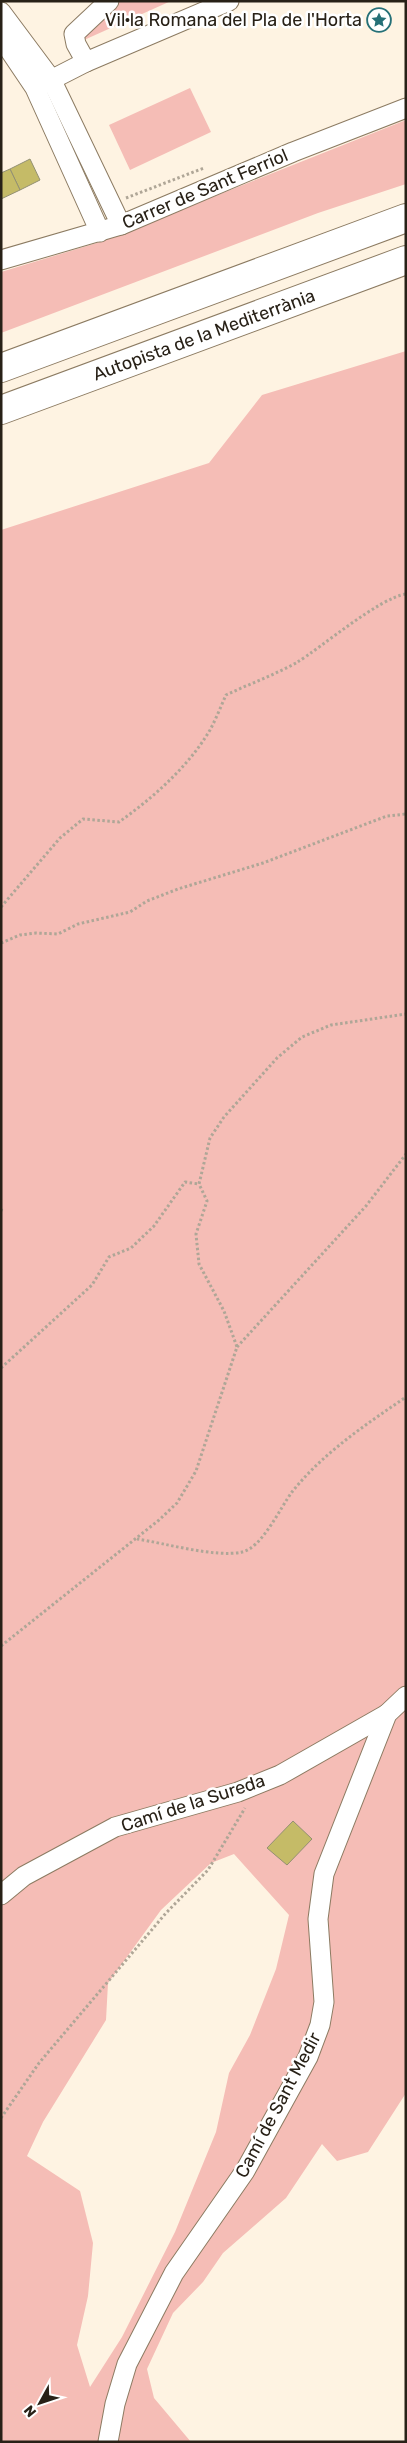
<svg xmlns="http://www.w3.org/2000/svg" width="407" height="2443" viewBox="0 0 407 2443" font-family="Rubik,sans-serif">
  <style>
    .green { fill: #f5bdb6; fill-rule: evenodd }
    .building { fill: #c5bb67; stroke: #939073 }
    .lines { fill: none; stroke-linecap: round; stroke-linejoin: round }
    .street-casing { stroke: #8c7b62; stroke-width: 21 }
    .highway-casing { stroke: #8c7b62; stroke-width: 30 }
    .path { stroke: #afa697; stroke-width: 3; stroke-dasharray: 2.5 2.5; stroke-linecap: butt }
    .street { stroke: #fff; stroke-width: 19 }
    .highway { stroke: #fff; stroke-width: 28 }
    .labels { text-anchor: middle; stroke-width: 5; stroke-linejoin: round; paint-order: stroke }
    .poi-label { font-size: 18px; fill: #282117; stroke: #fff; text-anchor: end }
    .street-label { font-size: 18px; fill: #282117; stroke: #fff }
  </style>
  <rect width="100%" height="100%" fill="#fef3e2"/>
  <g class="green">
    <path d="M118,1H171L84,40L82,36Z"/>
    <path d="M190,88L211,132L130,170L109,125Z"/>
    <path d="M406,120V184L318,213L1,333V272L100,242Z"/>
    <path d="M406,351V2093L368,2152L337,2161L322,2144L286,2198L223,2253L203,2282L173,2313L147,2369L154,2398L191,2442H1V530L209,463L262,395ZM234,1854L289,1915L276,1969L250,2035L229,2073L216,2132L175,2232L122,2337L90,2387L77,2345L88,2296L93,2243L80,2191L27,2156L43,2122L106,2020L108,1983L161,1910L211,1863Z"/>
  </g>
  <g class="building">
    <path d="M30,159L40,180L20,190L10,169Z"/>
    <path d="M10,169L20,190L1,199V173Z"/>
    <path d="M293,1821L312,1839L287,1865L267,1848Z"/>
  </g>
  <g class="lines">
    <g class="street-casing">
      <g id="street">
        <path d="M1,12L51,79L121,225"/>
        <path d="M1,35L4,42L35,88L100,232"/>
        <path d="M86,62L76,44L74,34L109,1"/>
        <path d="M41,85L86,62L229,1"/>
        <path d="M1,260L121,225L293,152L406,108"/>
        <path d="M1,1895L24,1876L115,1827L238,1792L280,1775L387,1714"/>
        <path d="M108,2442L115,2404L127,2364L174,2273L245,2171L308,2057L320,2025L324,2002L318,1919L324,1874L387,1714L406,1696"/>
      </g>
    </g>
    <g class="highway-casing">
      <g id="highway">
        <path d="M1,368L406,218"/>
        <path d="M1,410L406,260"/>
      </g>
    </g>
    <g class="path">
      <path d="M126,198L204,168"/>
      <path d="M1,907L60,838L83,819L119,822C154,797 188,767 210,730C216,719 221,706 226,695C249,684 274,675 296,663C322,647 379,598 406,594"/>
      <path d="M1,943L20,935L36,933L58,934L78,924L130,912L147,901L178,889L263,863L387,816L406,814"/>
      <path d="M1,1211L2,1208"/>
      <path d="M237,1347L366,1206L406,1154"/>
      <path d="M1,1368L92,1285L109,1257L131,1248L154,1226L185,1182L199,1184"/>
      <path d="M137,1539C164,1543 216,1558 242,1552C262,1548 280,1508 292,1492C323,1453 365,1425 406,1397"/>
      <path d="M1,1646L159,1520L177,1503L196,1471L237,1347L224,1311L199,1264L196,1234L207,1201L199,1184L210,1138L224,1117L277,1058L302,1037L331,1025L406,1014"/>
      <path d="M1,2118L39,2063L166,1913L208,1870L245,1808"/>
    </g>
    <use href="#street" class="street"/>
    <use href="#highway" class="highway"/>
  </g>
  <defs>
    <g id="sight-ring" transform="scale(1.25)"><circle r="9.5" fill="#fff" stroke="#257077" stroke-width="1.5"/><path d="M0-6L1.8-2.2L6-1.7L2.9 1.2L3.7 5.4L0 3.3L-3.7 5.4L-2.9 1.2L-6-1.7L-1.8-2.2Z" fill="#257077"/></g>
  </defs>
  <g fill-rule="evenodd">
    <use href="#sight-ring" x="379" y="20"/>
  </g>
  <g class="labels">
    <g class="poi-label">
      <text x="362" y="26">Vil·la Romana del Pla de l'Horta</text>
    </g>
    <g class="street-label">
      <text transform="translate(205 189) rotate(-23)" y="6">Carrer de Sant Ferriol</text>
      <text transform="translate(204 335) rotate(-20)" y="6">Autopista de la Mediterrània</text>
      <text transform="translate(193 1803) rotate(-18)" y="6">Camí de la Sureda</text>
      <text transform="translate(278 2105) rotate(-62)" y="6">Camí de Sant Medir</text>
    </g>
  </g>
  <rect width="407" height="2443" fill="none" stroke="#282117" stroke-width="5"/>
  <g transform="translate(40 2403) rotate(230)" stroke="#ffffff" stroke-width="4" paint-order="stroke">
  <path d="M0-4L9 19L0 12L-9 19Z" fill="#282117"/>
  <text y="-8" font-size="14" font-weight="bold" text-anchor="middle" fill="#282117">N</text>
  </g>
</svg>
